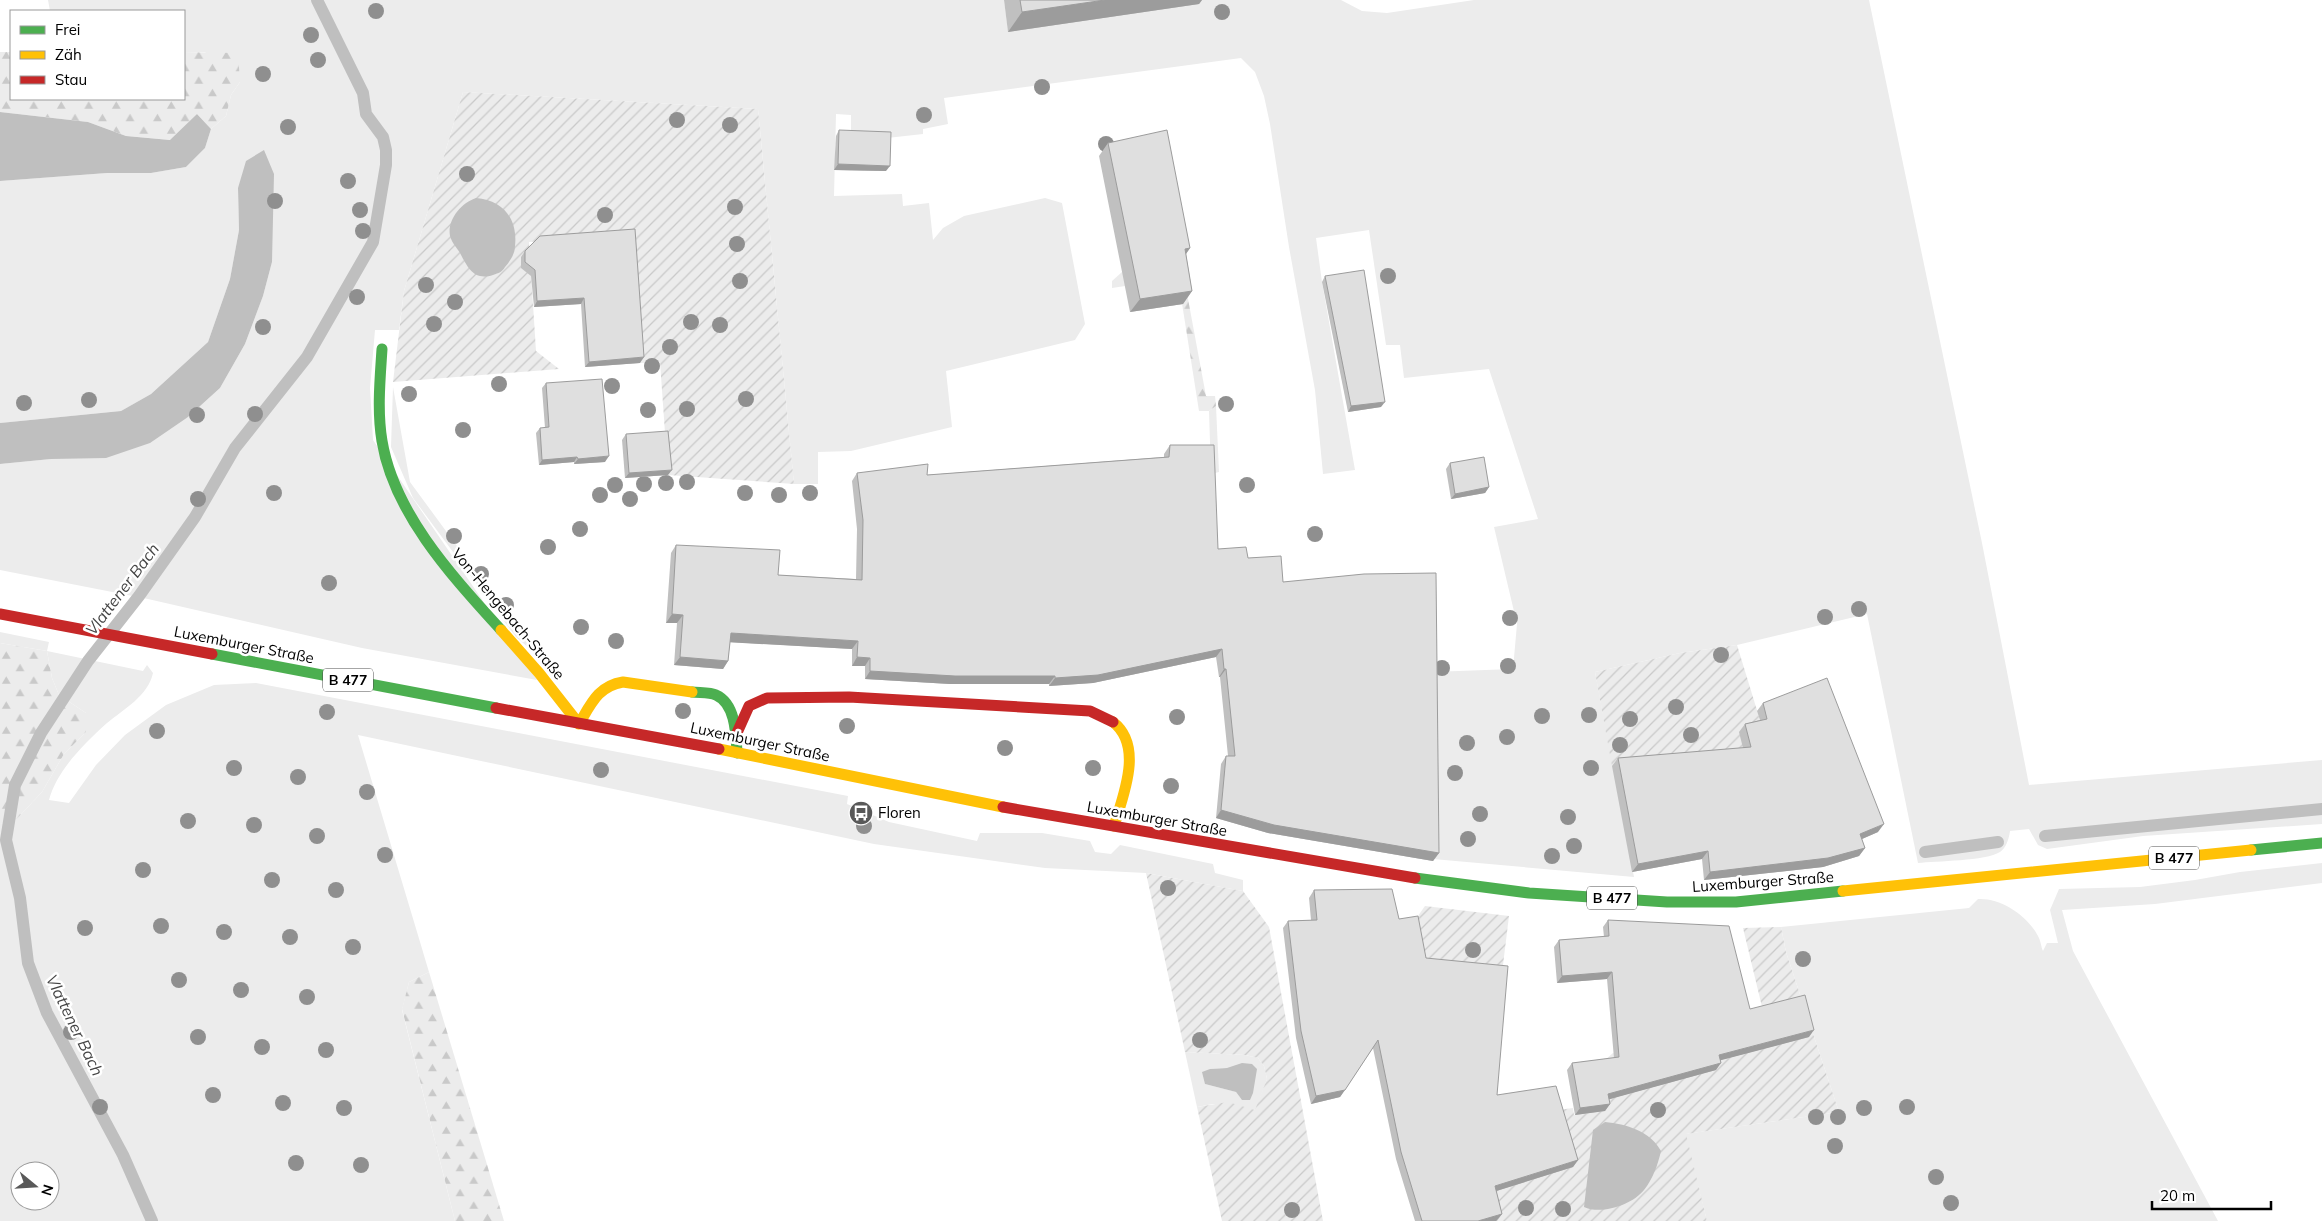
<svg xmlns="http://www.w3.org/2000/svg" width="2322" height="1221" viewBox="0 0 2322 1221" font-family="Mulish,sans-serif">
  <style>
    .grass { fill: #ececec; fill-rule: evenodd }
    .forest { fill: url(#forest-firs) }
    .garden { fill: url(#garden-furrows) }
    .water { fill: #bfbfbf }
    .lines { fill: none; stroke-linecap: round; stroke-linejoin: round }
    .stream { stroke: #bfbfbf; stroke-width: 12 }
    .fast { stroke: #4caf50; stroke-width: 11 }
    .slow { stroke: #ffc107; stroke-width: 11 }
    .jam { stroke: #c62828; stroke-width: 11 }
    .tree { fill: #8f8f8f }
    .wall { fill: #c0c0c0 }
    .shaded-wall { fill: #9c9c9c }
    .building { fill: #dfdfdf; stroke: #9c9c9c }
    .labels { text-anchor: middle; stroke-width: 5; stroke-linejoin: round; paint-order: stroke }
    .shield { fill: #fff; stroke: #4c4c4c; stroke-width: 1 }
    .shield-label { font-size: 14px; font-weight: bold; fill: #000 }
    .street-label { font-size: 15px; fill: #000; stroke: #fff }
    .poi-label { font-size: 15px; fill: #000; stroke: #fff; text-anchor: start }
    .water-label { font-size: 16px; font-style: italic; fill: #444; stroke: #fff }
  </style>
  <defs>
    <pattern id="forest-firs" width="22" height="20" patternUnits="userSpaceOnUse" patternTransform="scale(1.25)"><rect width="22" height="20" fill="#ececec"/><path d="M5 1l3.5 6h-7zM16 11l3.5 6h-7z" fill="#c9c9c9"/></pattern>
    <pattern id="garden-furrows" width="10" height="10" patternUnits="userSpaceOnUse" patternTransform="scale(1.25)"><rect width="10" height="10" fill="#ececec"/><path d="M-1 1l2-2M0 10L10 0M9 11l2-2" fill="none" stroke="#c9c9c9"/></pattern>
  </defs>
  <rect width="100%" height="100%" fill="#fff"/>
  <g class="grass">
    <path d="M48,0H1004L1008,31L1199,0H1341L1362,11L1387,13L1474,0H1869L1982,543L2029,785L2322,760V824L2143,836L2047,849L2038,845L2029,829L2010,831C2009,839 2006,848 2000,852C1986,861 1936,861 1918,863L1867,614L1737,645L1680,653L1595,672L1634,877L1433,859L1431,672L1513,669L1517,624L1494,527L1538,519L1489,369L1404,378L1400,345H1386L1369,230L1316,238L1322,282L1355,470L1323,474L1315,390L1289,247L1270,124L1264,96L1255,72L1241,58L944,98L948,124L923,129V134L887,138L851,136V115L836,114L834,196L902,194L903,206L929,203L933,240L943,228L964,216L1045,198L1062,203L1085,324L1075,340L946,371L952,427L851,451L818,452V484H794L758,109L463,92L404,291L399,330H375L370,388L373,440L537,680L362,648L148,599L0,570V464L51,459L188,417L220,388L245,344L263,296L272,262L238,188L239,230L230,279L208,342L151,394L121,411L0,423V181L107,173H151L186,167L205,148L211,129L226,116L231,95L240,82L205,52H184V11H50Z"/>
    <path d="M393,387L410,482L537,655L516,637L413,498L391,447Z"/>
    <path d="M1216,406L1219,472L1211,474L1209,411Z"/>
    <path d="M0,632L49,642L47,651L143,671L147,665L153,673C148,696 124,709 107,723C84,744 57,770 49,800L69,803L96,765L125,735L166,705L214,685L256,683L848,796L847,804L889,822L977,841L980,833H1042L1090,841L1095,852L1111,854L1120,845L1213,864L1215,873L1243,880V891L1146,873L1045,868L874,844L358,735L429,972L409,982L402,1010L455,1221H0V824L13,823L42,792L64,754L86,732V713L59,695L52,678L47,651L0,643ZM20,1171H50V1201H20Z"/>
    <path d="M2322,863V883L2155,904L2062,910L2073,951L2218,1221H1707L1685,1134L1839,1112L1786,952L1781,927L1969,908L1978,899C2001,898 2027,915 2038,936C2041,941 2041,947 2043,951L2047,943H2058L2050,910L2059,889L2140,887L2195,880L2240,872Z"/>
    <path d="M1185,1052L1245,1055L1258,1058L1264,1066L1267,1079L1256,1110L1213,1104L1197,1107ZM1227,1068L1242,1100L1236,1092L1205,1084L1210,1069Z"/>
  </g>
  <g class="forest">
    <path d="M0,52H11V99H184V52L238,53L240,82L231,95L226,116L211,129L197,114L171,140L126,136L88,122L0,112Z"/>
    <path d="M1181,261L1206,396H1215L1216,406L1209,411H1199L1178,278L1112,288V281L1122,272Z"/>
    <path d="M0,643L47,651L52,678L59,695L86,713V732L64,754L42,792L13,823L0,824Z"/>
    <path d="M429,972L504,1221H455L402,1009L409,982Z"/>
  </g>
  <g class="garden">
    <path d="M463,92L758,109L794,484L668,475L660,362L640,363L616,236L529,242L536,351L559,369L393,382L404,291Z"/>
    <path d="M1737,645L1779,782L1612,766L1595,672L1680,653Z"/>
    <path d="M1146,873L1243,891L1269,927L1323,1221H1222L1197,1107L1228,1102L1255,1110L1267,1079L1264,1066L1258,1058L1245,1055L1185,1052Z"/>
    <path d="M1425,906L1509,916L1502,973L1423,975L1413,923Z"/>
    <path d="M1781,927L1786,952L1839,1112L1686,1134L1707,1221H1496L1488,1193L1558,1110L1573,1108L1574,1115L1605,1111L1598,1066L1613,1053L1646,1050L1763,1011L1743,928Z"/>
  </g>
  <g class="water">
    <path d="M0,112L88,122L126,136L170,140L197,114L211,129L205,148L186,167L151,173H107L0,181Z"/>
    <path d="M264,150L274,174L272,262L263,296L245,344L220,388L188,417L150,443L106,458L51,459L0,464V423L121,411L151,394L208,342L230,279L239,230L238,188L246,161Z"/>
    <path d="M476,198C503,200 518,219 515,246C515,254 510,261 505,267C502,272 499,273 493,275C474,281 468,268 460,253C457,248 452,243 450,236C447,220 461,203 476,198Z"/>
    <path d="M1242,1063L1252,1064L1257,1069L1253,1093L1250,1100H1242L1236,1092L1205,1084L1202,1072L1210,1069L1227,1068Z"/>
    <path d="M1605,1122C1626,1124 1650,1131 1661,1151C1658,1164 1653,1179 1644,1190C1632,1205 1601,1215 1584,1207L1593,1130Z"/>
  </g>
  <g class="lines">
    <g class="stream">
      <path d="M2045,836L2322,809"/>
      <path d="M1925,852L1998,842"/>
      <path d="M152,1221L123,1155L47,1013L28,963L20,898L6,840L15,785L41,733L88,661L139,596L195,517L235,448L307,357L373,242L386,165V150L383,137L366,114L363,93L317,0"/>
    </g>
    <g class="fast">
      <path d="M382,349C380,380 377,411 382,441C394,514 453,577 501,630"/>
      <path d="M212,654L496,708"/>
      <path d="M692,692C699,693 710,692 716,695C736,704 736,735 737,753"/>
      <path d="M2251,850L2322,843"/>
      <path d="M1415,878L1529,893L1667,902H1736L1843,891"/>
    </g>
    <g class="slow">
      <path d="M501,630L539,673L579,724C591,704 598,686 623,682L692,692"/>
      <path d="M1113,722C1144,746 1123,796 1114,826"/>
      <path d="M719,749L1003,807"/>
      <path d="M1843,891L2251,850"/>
    </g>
    <g class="jam">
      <path d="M0,614L212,654"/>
      <path d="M496,708L719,749"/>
      <path d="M736,735L749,706L767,698L849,697L1090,711L1113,722"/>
      <path d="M1003,807L1415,878"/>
    </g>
  </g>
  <g class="tree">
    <circle cx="376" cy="11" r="8"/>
    <circle cx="1222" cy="12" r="8"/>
    <circle cx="311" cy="35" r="8"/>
    <circle cx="318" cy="60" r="8"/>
    <circle cx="263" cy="74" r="8"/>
    <circle cx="1042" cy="87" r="8"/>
    <circle cx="924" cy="115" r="8"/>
    <circle cx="677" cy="120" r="8"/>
    <circle cx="730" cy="125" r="8"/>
    <circle cx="288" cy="127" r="8"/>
    <circle cx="1106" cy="144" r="8"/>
    <circle cx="467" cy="174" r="8"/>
    <circle cx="348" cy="181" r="8"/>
    <circle cx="275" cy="201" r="8"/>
    <circle cx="735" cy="207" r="8"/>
    <circle cx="360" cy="210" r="8"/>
    <circle cx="605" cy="215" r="8"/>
    <circle cx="363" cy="231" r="8"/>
    <circle cx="737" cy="244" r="8"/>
    <circle cx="1388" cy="276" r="8"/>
    <circle cx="740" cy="281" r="8"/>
    <circle cx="426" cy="285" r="8"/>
    <circle cx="357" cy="297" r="8"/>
    <circle cx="455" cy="302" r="8"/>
    <circle cx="691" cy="322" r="8"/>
    <circle cx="434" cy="324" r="8"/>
    <circle cx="720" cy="325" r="8"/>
    <circle cx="263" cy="327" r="8"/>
    <circle cx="670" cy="347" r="8"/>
    <circle cx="652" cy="366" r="8"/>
    <circle cx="499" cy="384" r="8"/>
    <circle cx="612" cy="386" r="8"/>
    <circle cx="409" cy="394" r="8"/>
    <circle cx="746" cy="399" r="8"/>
    <circle cx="89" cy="400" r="8"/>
    <circle cx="24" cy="403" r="8"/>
    <circle cx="1226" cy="404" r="8"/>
    <circle cx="687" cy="409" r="8"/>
    <circle cx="648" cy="410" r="8"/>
    <circle cx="255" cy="414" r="8"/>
    <circle cx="197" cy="415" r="8"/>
    <circle cx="463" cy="430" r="8"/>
    <circle cx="687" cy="482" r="8"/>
    <circle cx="666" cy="483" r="8"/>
    <circle cx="644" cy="484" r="8"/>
    <circle cx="615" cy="485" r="8"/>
    <circle cx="1247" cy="485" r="8"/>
    <circle cx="274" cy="493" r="8"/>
    <circle cx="745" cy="493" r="8"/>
    <circle cx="810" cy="493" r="8"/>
    <circle cx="600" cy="495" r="8"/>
    <circle cx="779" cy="495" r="8"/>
    <circle cx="198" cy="499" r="8"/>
    <circle cx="630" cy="499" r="8"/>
    <circle cx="580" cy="529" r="8"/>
    <circle cx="1315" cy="534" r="8"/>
    <circle cx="454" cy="536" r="8"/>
    <circle cx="548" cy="547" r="8"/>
    <circle cx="481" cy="574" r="8"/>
    <circle cx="329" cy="583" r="8"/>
    <circle cx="506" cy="605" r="8"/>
    <circle cx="1859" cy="609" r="8"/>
    <circle cx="1825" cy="617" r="8"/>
    <circle cx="1510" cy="618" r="8"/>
    <circle cx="581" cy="627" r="8"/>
    <circle cx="616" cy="641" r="8"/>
    <circle cx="1721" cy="655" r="8"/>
    <circle cx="1508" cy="666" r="8"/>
    <circle cx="1442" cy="668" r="8"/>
    <circle cx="1676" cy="707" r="8"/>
    <circle cx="683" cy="711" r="8"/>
    <circle cx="327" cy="712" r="8"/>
    <circle cx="1589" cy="715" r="8"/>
    <circle cx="1542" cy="716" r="8"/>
    <circle cx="1177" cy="717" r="8"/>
    <circle cx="1630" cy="719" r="8"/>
    <circle cx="847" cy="726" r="8"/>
    <circle cx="157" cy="731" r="8"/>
    <circle cx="1691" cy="735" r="8"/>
    <circle cx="1507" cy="737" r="8"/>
    <circle cx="1467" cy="743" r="8"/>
    <circle cx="1620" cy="745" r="8"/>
    <circle cx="1005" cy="748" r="8"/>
    <circle cx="234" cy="768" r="8"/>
    <circle cx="1093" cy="768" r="8"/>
    <circle cx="1591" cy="768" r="8"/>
    <circle cx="601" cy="770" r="8"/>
    <circle cx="1455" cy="773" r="8"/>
    <circle cx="298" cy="777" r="8"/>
    <circle cx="1171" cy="786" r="8"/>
    <circle cx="367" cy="792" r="8"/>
    <circle cx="1480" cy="814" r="8"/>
    <circle cx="1568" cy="817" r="8"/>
    <circle cx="188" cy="821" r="8"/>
    <circle cx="254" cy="825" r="8"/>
    <circle cx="864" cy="826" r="8"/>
    <circle cx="317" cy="836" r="8"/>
    <circle cx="1468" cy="839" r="8"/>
    <circle cx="1574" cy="846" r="8"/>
    <circle cx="385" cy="855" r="8"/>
    <circle cx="1552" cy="856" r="8"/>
    <circle cx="143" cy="870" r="8"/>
    <circle cx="272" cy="880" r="8"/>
    <circle cx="1168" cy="888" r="8"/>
    <circle cx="336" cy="890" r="8"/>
    <circle cx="161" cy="926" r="8"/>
    <circle cx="85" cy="928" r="8"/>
    <circle cx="224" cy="932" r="8"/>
    <circle cx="290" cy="937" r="8"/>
    <circle cx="353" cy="947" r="8"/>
    <circle cx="1473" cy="950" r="8"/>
    <circle cx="1803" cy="959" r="8"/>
    <circle cx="179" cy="980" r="8"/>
    <circle cx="241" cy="990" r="8"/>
    <circle cx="307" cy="997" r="8"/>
    <circle cx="71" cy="1032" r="8"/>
    <circle cx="198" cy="1037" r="8"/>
    <circle cx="1200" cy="1040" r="8"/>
    <circle cx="262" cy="1047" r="8"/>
    <circle cx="326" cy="1050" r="8"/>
    <circle cx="213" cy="1095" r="8"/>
    <circle cx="283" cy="1103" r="8"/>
    <circle cx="100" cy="1107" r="8"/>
    <circle cx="1907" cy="1107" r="8"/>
    <circle cx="344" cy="1108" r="8"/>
    <circle cx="1864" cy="1108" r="8"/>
    <circle cx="1658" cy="1110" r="8"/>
    <circle cx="1816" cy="1117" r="8"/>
    <circle cx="1838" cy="1117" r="8"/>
    <circle cx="1835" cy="1146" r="8"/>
    <circle cx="296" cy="1163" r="8"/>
    <circle cx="361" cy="1165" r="8"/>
    <circle cx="1936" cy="1177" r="8"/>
    <circle cx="1951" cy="1203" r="8"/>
    <circle cx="1526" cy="1208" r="8"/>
    <circle cx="1563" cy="1209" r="8"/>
    <circle cx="1292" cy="1210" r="8"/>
  </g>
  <g class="wall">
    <path d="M1004,0H1202L1199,4L1008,32Z"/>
    <path d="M839,130L886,171L834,170L836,136Z"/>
    <path d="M1108,143L1190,248L1186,254L1192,291L1183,304L1130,312L1099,156Z"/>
    <path d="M540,236L640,363L585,367L581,304L534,307L531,276L521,268V257L525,251Z"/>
    <path d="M1325,276L1381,407L1348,412L1322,282Z"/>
    <path d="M546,383L605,462L574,464V462L539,465L536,433L540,428H545L542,388Z"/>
    <path d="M626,434L668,475L625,478L622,440Z"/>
    <path d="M1170,445L1218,549L1248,558L1283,582L1439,853L1433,861L1268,833L1216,818L1221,764L1226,756H1228L1220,677H1219L1216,657L1093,683L1049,686V684H950L865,679V666H852V649L730,642L728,661L723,669L674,665L677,623H666L671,553L676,545L778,575L856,579L857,529L852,481L857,473L927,475L1164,457V454Z"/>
    <path d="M1450,463L1489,487L1485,493L1451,499L1446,469Z"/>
    <path d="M1763,703L1878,832L1862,839L1865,848L1859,856L1823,867L1704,880L1702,859L1632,872L1612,766L1618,758L1743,748L1739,732L1745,724L1760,720L1757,711Z"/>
    <path d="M1314,890L1399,919L1426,958L1497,1095L1578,1160L1573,1167L1496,1191L1502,1214L1497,1221H1415L1396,1159L1373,1048L1340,1097L1311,1104L1296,1038L1283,928L1288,921L1311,920L1309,898Z"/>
    <path d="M1608,920L1750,1009L1809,1037L1720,1060L1716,1070L1609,1099L1610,1104L1605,1111L1575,1115L1567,1070L1572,1063L1614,1058L1607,979L1557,983L1554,947L1559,940L1604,937L1603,927Z"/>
  </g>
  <g class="shaded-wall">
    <path d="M1105,0H1202L1199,4L1008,32L1022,12Z"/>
    <path d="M838,164L890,166L886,171L834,170Z"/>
    <path d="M1190,248L1181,261L1185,249Z"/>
    <path d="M1192,291L1183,304L1130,312L1140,299Z"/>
    <path d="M584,298L581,304L534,307L537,301Z"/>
    <path d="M644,357L640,363L585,367L589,362Z"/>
    <path d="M1385,402L1381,407L1348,412L1351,406Z"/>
    <path d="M609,456L605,462L574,464L578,459Z"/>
    <path d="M577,457L574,462L539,465L542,460Z"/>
    <path d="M672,470L668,475L625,478L629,473Z"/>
    <path d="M1489,487L1485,493L1451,499L1455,494Z"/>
    <path d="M672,614L683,615L677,623H666Z"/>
    <path d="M731,633L858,641L852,649L725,642Z"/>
    <path d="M1222,649L1216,657L1093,683L1049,686L1055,678Z"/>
    <path d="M680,657L728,661L723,669L674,665Z"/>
    <path d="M857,657L870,658L865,666H852Z"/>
    <path d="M1224,669H1226L1220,677H1219Z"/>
    <path d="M870,671L1055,676L1049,684H950L865,679Z"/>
    <path d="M1221,810L1439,853L1433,861L1268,833L1216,818Z"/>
    <path d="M1884,824L1878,832L1855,842L1860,834Z"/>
    <path d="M1865,848L1859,856L1823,867L1704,880L1710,872Z"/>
    <path d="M1708,851L1702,859L1632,872L1638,864Z"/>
    <path d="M1612,972L1607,979L1557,983L1562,976Z"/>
    <path d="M1814,1030L1809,1037L1714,1062L1719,1055Z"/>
    <path d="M1721,1063L1716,1070L1603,1101L1608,1094Z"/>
    <path d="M1345,1090L1340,1097L1311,1104L1316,1096Z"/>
    <path d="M1610,1104L1605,1111L1575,1115L1580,1108Z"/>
    <path d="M1578,1160L1573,1167L1490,1193L1495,1186Z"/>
    <path d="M1502,1214L1496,1221H1478Z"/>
  </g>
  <g class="building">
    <path d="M1020,0H1105L1022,12Z"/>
    <path d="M839,130L891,132L890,166L838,164Z"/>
    <path d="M1167,130L1190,248L1185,249L1192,291L1140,299L1108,143Z"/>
    <path d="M635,229L644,357L589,362L584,298L537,301L535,270L525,262V251L540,236Z"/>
    <path d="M1364,270L1385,402L1351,406L1325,276Z"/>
    <path d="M602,379L609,456L578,459L577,457L542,460L540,428L549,427L546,383Z"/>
    <path d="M668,431L672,470L629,473L626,434Z"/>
    <path d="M1170,445H1214L1218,549L1246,547L1248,558L1281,556L1283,582L1364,574L1436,573L1439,853L1274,825L1221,810L1226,756H1235L1226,669H1224L1222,649L1098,675L1055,678V676H955L870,671V658L857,657L858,641L731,633L728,661L680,657L683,615L672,614L676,545L780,550L778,575L862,580L863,520L857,473L928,464L927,475L1169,457Z"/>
    <path d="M1484,457L1489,487L1455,494L1450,463Z"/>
    <path d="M1827,678L1884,824L1860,834L1865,848L1828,858L1710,872L1708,851L1638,864L1618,758L1751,747L1745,724L1767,719L1763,703Z"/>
    <path d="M1392,889L1399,919L1418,916L1426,958L1508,966L1497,1095L1556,1086L1578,1160L1495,1186L1502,1214L1478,1221H1422L1401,1152L1378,1040L1345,1090L1316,1096L1301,1031L1288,921L1317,920L1314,890Z"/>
    <path d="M1608,920L1729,926L1750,1009L1805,995L1814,1030L1719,1055L1721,1063L1608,1094L1610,1104L1580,1108L1572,1063L1619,1057L1612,972L1562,976L1559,940L1609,936Z"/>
  </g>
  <defs>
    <g id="bus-disc" transform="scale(1.25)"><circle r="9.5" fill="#595959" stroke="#fff"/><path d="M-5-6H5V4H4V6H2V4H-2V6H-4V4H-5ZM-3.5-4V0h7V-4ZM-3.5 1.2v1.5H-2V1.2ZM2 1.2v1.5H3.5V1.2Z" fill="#fff"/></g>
  </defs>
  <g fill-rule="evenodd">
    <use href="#bus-disc" x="861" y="813"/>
  </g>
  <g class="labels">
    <g class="shield">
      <rect x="323" y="668.5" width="50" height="23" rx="4"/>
      <rect x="2149" y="846.5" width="50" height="23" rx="4"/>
      <rect x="1587" y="886.5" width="50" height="23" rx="4"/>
    </g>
    <g class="shield-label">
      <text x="348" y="685">B 477</text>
      <text x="2174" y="863">B 477</text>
      <text x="1612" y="903">B 477</text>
    </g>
    <g class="street-label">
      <text transform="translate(508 614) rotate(50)" y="5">Von-Hengebach-Straße</text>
      <text transform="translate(244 645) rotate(11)" y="5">Luxemburger Straße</text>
      <text transform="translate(760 742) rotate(12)" y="5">Luxemburger Straße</text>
      <text transform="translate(1157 819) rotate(10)" y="5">Luxemburger Straße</text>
      <text transform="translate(1763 882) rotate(-4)" y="5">Luxemburger Straße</text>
    </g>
    <g class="poi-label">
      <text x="878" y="818">Floren</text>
    </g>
    <g class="water-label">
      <text transform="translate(122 589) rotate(-53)" y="6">Vlattener Bach</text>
      <text transform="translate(75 1025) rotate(64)" y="6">Vlattener Bach</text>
    </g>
  </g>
  <rect x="10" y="10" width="175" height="90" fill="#ffffff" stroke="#999999"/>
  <rect x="20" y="26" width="25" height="8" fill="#4caf50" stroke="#999999"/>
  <text x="55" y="35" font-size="15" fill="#000000">Frei</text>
  <rect x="20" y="51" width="25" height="8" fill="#ffc107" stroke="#999999"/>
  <text x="55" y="60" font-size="15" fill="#000000">Zäh</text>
  <rect x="20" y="76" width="25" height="8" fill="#c62828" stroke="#999999"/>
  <text x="55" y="85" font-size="15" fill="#000000">Stau</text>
  <g transform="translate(35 1186) rotate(108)"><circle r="24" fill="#ffffff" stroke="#999999"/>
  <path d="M0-4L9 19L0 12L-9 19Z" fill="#595959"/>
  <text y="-8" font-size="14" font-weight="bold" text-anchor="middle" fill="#000000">N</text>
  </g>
  <path d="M2152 1201v8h119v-8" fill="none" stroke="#000000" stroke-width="2.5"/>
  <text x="2160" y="1201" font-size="15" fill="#000000" stroke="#ffffff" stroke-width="4" paint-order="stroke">20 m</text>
</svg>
